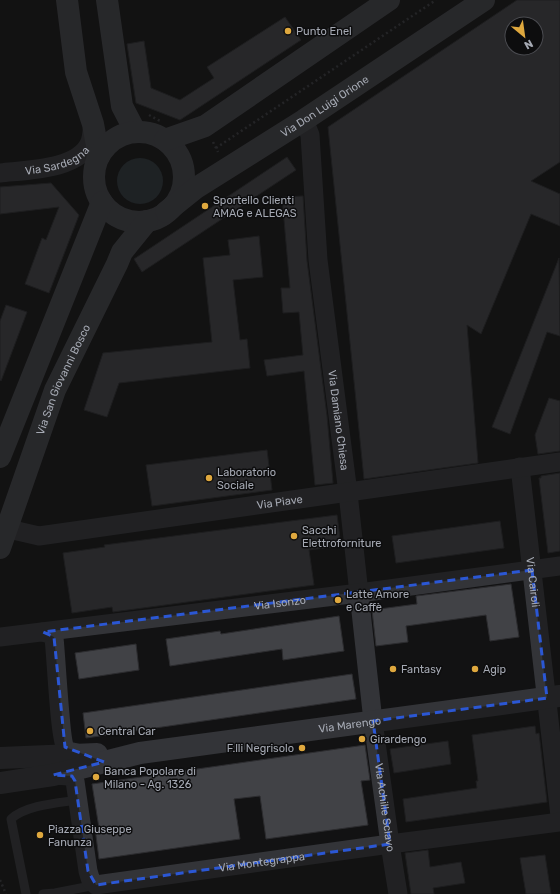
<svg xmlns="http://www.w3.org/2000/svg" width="560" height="894" viewBox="0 0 560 894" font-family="Rubik,sans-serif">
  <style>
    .water { fill: #2d353b }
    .building { fill: #414246; stroke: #2c2c2f; fill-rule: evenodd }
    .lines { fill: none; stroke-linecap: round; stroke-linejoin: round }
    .path { stroke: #3a3b3f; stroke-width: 2.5; stroke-dasharray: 2 3; stroke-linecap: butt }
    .service { stroke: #333438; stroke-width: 9 }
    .minor { stroke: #333438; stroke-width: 19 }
    .tertiary { stroke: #333438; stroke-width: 22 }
    .secondary { stroke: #424348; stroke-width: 22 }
    .marked { fill: none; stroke: #2b57d4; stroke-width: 3; stroke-dasharray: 8 5; stroke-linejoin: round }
    .poi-dot { fill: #dfa83e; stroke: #0d0d0e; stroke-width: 1.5 }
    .labels { text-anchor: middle; stroke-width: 3; stroke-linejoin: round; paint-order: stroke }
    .poi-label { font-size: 11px; fill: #a5a9b3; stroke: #0d0d0e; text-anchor: start }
    .street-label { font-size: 11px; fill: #a5a9b3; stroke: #0d0d0e }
  </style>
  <rect width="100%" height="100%" fill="#121213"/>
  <circle class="water" cx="140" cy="181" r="23"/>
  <g class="building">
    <path d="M517,0H560V162L531,181L560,194V226L531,214L481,334L467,325L478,463L364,479L328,127ZM512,24H536V48H512Z"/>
    <path d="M285,17L301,40L180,120L136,103L127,44L144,41L151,88L180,100L214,78L207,67Z"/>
    <path d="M287,157L296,170L142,272L134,259Z"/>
    <path d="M51,183L79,215L49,293L25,284L42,238L46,240L59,207L0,214V187Z"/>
    <path d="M303,196L307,261L327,416L333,483L315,485L304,371L267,376L264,360L303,355L299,312L283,313L281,288H290L282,197Z"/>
    <path d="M259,236L263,277L233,280L240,340L247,339L250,368L119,383L107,417L84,410L103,353L212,342L203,258L230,255L228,240Z"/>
    <path d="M559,258L560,336L547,332L510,434L492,427Z"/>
    <path d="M6,305L27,312L1,381L0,380V321Z"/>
    <path d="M549,398L560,401V451L538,454L535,435Z"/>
    <path d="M267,450L272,490L152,506L146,465Z"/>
    <path d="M560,473V551L548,553L539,478H541V476Z"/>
    <path d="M337,515L341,546L309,550L314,585L113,612L112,607L72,613L63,553L105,547L104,545Z"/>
    <path d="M500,521L504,548L396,563L392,536Z"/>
    <path d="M511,584L519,637L490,641L486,615L406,626L408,642L376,646L372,610L417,604L416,596Z"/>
    <path d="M339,616L344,651L283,660L282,649L170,666L166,639L220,631L221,634Z"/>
    <path d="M136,644L139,670L79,679L75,653Z"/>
    <path d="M352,674L356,699L86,738L83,713Z"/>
    <path d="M535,726L536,734L539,733L547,802L406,822L403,799L477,788L476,781H478L472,735Z"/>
    <path d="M448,741L451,764L394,773L390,749Z"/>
    <path d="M365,745L370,780L361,781L368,825L266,839L260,796L234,799L240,839L99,859L95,828H99L92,784Z"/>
    <path d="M428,850L430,867L461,862L465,883L433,888L434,894H411L405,853Z"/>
    <path d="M545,855L551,894H526L520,858Z"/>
  </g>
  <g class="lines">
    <g class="path">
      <path d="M149,115L158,120L162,121"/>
      <path d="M213,142L218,152"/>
      <path d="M216,148L436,0"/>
      <path d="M0,880L6,894"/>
    </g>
    <g class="service">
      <path d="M26,894L11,819C26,805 58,803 78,800"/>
      <path d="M43,894L55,893L96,885"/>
    </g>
    <g class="minor">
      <path id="s1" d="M304,120L310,135L318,260L348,493L373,721L390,844L398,894"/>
      <path id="s2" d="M0,173C26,170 79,170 90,142C92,136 92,130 93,124"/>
      <path id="s3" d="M520,467L560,816"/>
      <path id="s4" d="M0,527L39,536L560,462"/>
      <path d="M43,632L50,634L54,638C56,654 60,742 66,749C69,752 77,753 81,754"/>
      <path id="s5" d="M0,637L359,593L560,566"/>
      <path id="s6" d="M53,775L69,776L75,781L88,871L91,881L96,885L390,844L560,822"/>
    </g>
    <g class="tertiary">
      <path d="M0,758L97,754"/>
      <path id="s7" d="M0,783L53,775L140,753L560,696"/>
    </g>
    <g class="secondary">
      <path d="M67,0L76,72L93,124L99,156"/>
      <path d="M107,0L122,106L135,131"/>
      <circle cx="139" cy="177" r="45"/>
      <path d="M165,140L205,126L389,0"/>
      <path id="s8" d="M166,212L196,188L304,120L484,0"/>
      <path d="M0,457L102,202"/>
      <path id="s9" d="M0,548L55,390L117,264L122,252L147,221"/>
    </g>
  </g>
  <path d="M0 0H560V894H0ZM532,570L547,698L373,721L390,844L96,885L88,871L75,781L72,776L53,775L104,762L65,747L54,637L43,632Z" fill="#121213" fill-opacity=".55" fill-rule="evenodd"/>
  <path class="marked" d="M532,570L547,698L373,721L390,844L96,885L88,871L75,781L72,776L53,775L104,762L65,747L54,637L43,632Z"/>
  <g class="poi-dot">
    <circle cx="288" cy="31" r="4"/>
    <circle cx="205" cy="206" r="4"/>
    <circle cx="209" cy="478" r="4"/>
    <circle cx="294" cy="536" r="4"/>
    <circle cx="338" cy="600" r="4"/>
    <circle cx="393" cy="669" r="4"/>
    <circle cx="475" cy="669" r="4"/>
    <circle cx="90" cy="731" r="4"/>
    <circle cx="362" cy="739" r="4"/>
    <circle cx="302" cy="748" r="4"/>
    <circle cx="96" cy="777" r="4"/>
    <circle cx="40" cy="835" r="4"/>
  </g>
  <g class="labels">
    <g class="poi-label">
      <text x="296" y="35">Punto Enel</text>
      <text x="213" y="204">Sportello Clienti<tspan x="213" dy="13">AMAG e ALEGAS</tspan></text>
      <text x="217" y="476">Laboratorio<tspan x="217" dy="13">Sociale</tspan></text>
      <text x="302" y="534">Sacchi<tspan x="302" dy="13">Elettroforniture</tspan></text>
      <text x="346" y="598">Latte Amore<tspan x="346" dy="13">e Caffè</tspan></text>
      <text x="401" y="673">Fantasy</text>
      <text x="483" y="673">Agip</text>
      <text x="98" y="735">Central Car</text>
      <text x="370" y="743">Girardengo</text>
      <text x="294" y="752" text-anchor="end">F.lli Negrisolo</text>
      <text x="104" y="775">Banca Popolare di<tspan x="104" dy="13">Milano - Ag. 1326</tspan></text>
      <text x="48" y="833">Piazza Giuseppe<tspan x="48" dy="13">Fanunza</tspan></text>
    </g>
    <g class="street-label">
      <text dy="4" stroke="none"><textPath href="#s8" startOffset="191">Via Don Luigi Orione</textPath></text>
      <text dy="4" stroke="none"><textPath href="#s2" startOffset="59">Via Sardegna</textPath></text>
      <text dy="4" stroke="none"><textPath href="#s9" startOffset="180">Via San Giovanni Bosco</textPath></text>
      <text dy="4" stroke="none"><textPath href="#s1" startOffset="303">Via Damiano Chiesa</textPath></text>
      <text dy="4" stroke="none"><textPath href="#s4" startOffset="283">Via Piave</textPath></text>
      <text dy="4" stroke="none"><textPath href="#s3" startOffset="116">Via Cairoli</textPath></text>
      <text dy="4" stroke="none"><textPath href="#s5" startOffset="282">Via Isonzo</textPath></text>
      <text dy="4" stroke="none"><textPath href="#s7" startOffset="355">Via Marengo</textPath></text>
      <text dy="4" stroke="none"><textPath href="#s1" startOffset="693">Via Achille Sclavo</textPath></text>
      <text dy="4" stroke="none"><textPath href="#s6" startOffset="299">Via Montegrappa</textPath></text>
    </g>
  </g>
  <g transform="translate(524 36) rotate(151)"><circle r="19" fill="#0d0d0e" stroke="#4a4b50"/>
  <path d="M0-3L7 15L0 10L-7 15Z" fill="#dfa83e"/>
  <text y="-6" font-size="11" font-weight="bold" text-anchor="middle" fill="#a5a9b3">N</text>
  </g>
</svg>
